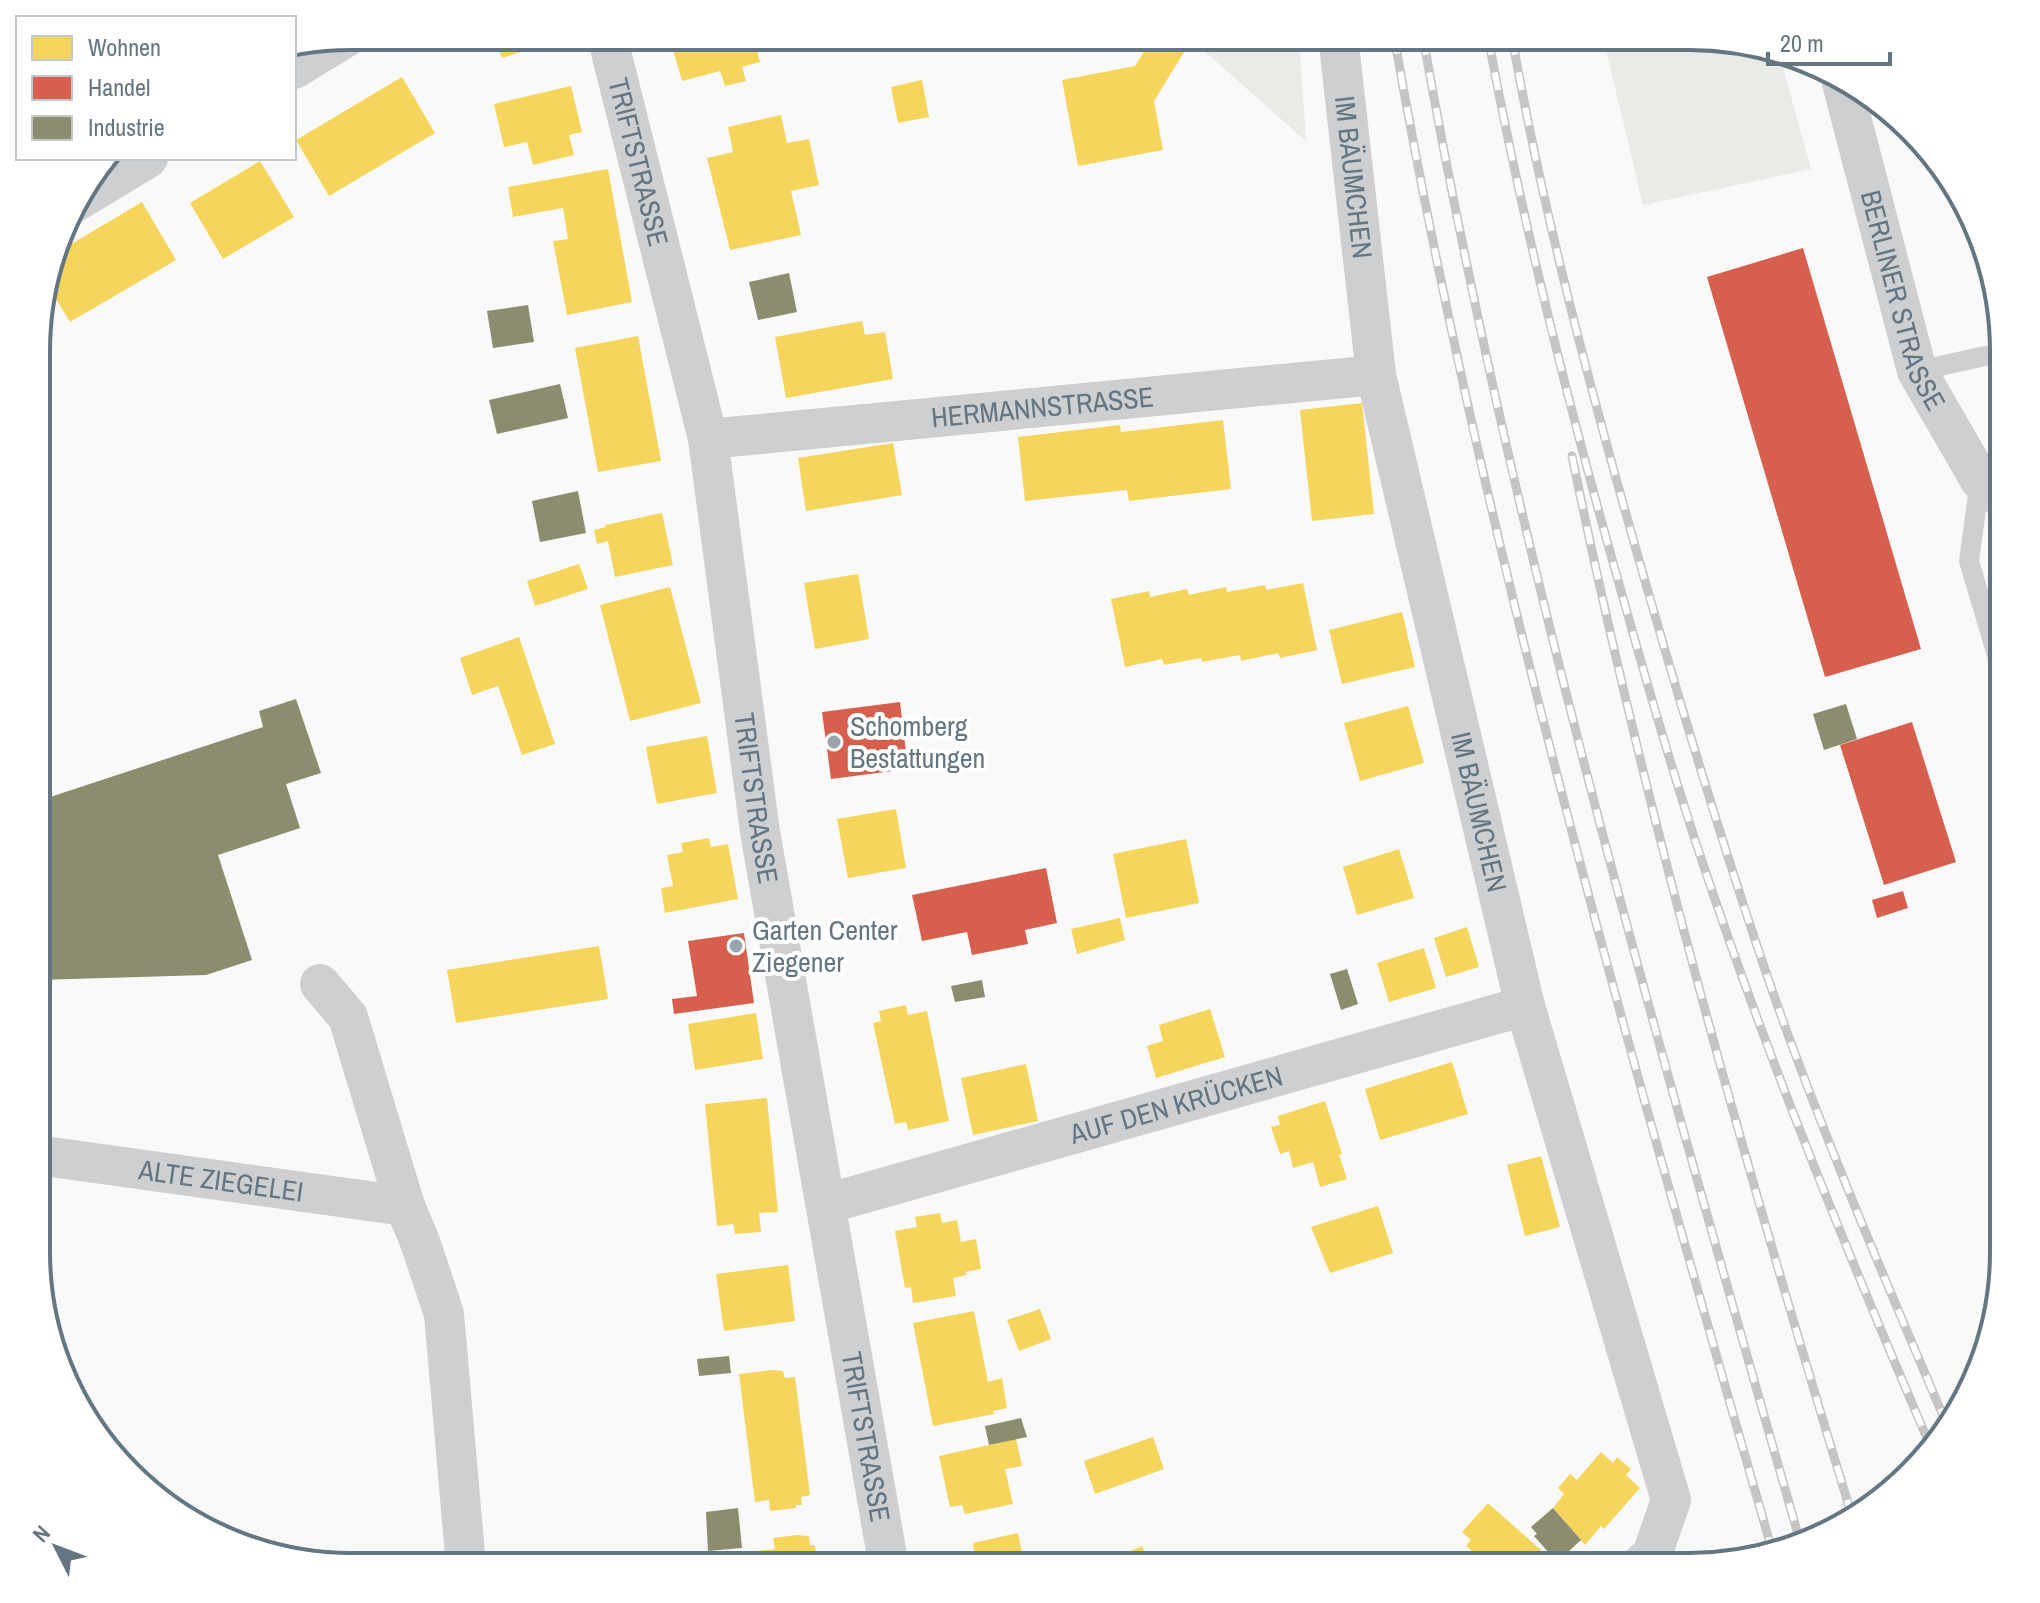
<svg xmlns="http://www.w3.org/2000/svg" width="2040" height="1603" viewBox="0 0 2040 1603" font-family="'Archivo Narrow',sans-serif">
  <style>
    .green { fill: #e8ebe6 }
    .homes { fill: #f6d55c }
    .shops { fill: #d6604d }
    .industry { fill: #8c8c6e }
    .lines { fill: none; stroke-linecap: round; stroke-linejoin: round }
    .service { stroke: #cecfd0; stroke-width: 20 }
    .minor { stroke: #cecfd0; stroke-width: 40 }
    .rail-casing { stroke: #c3c5c6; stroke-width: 9 }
    .rail { stroke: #fff; stroke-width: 6; stroke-dasharray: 18; stroke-linecap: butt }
    .poi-dot { fill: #99a4ac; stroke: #fff; stroke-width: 3 }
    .labels { text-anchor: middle; stroke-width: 8; stroke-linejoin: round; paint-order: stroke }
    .street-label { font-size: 28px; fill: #657683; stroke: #fff }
    .poi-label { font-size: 28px; fill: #657683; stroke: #fff; text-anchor: start }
    .rim { fill: none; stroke: #657683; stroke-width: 4 }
  </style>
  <rect width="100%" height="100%" fill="#f9f9f9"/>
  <g class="green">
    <path d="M1187,36H1299L1306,141Z"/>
    <path d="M1603,37H1710L1779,53L1811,169L1643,205Z"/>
  </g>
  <g class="homes">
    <path d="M494,36H566V37L502,58Z"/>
    <path d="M669,36H753L760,62L742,67L746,81L725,86L720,71L682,81Z"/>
    <path d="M1154,36H1165L1186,49L1154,101L1163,150L1078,166L1062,80L1135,66Z"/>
    <path d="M402,77L435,133L329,196L296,140Z"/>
    <path d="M922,80L929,117L898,123L891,87Z"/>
    <path d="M571,86L582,132L569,135L574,155L533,165L527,142L504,147L494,104Z"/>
    <path d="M781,115L787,143L809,139L819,185L791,191L801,235L730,250L707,158L733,152L728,127Z"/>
    <path d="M260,161L294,217L223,259L190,203Z"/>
    <path d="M608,169L632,302L567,315L553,241L568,239L563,208L513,217L508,187Z"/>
    <path d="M142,202L176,260L70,322L47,284L58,252Z"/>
    <path d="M862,321L865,335L885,332L893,379L786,398L775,337Z"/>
    <path d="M638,336L661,461L598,472L575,348Z"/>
    <path d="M1362,403L1374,514L1312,521L1300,410Z"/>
    <path d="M1223,420L1231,489L1129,501L1127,490L1025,501L1018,437L1120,425L1121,432Z"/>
    <path d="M893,443L902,495L806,511L798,458Z"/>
    <path d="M662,513L673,565L615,577L608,541L597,544L594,530L606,527L605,525Z"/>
    <path d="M579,564L588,589L535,606L527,581Z"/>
    <path d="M858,574L869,639L815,649L804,583Z"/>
    <path d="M1303,583L1317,650L1280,658L1278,653L1241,661L1240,655L1202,662L1201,658L1164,665L1162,659L1125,667L1111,599L1149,591L1150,597L1187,589L1189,595L1226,587L1227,592L1265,585L1266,590Z"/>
    <path d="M670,587L701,703L630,721L600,605Z"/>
    <path d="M1402,612L1415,667L1342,684L1329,630Z"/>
    <path d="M519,637L555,744L522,755L498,686L472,695L460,658Z"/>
    <path d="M1408,706L1424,763L1360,781L1344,723Z"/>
    <path d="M707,736L717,793L657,804L646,747Z"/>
    <path d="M896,809L906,868L848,878L837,819Z"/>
    <path d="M709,838L711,847L728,844L738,899L665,913L661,888L673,886L667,855L683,852L681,843Z"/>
    <path d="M1186,839L1199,903L1126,918L1113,854Z"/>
    <path d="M1399,849L1414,898L1357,915L1343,867Z"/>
    <path d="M1120,918L1125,940L1077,954L1071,929Z"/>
    <path d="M1467,927L1479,967L1446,977L1434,938Z"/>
    <path d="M599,946L608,999L456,1023L447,970Z"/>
    <path d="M1424,948L1436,988L1389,1002L1377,963Z"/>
    <path d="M906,1005L908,1015L927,1011L949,1121L908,1130L906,1122L895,1124L873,1023L881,1021L879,1011Z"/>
    <path d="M1210,1009L1225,1057L1156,1078L1147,1046L1163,1041L1159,1025Z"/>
    <path d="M756,1013L763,1059L695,1070L688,1024Z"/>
    <path d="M1452,1062L1468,1114L1380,1140L1365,1089Z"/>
    <path d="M1026,1064L1038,1121L973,1135L961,1078Z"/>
    <path d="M767,1098L778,1212L759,1213L761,1232L735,1234L733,1224L717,1226L705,1104Z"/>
    <path d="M1325,1101L1342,1154L1339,1155L1347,1179L1320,1187L1313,1162L1293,1168L1289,1151L1280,1154L1271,1127L1280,1125L1278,1116Z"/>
    <path d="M1541,1156L1560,1227L1525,1236L1507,1165Z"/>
    <path d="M1378,1206L1393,1253L1330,1273L1311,1227Z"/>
    <path d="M940,1213L942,1223L957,1220L961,1242L976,1239L981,1269L965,1272L967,1275L953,1278L956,1296L913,1303L911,1287L905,1288L895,1231L917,1227L915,1217Z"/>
    <path d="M788,1265L795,1321L724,1331L716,1274Z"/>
    <path d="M1040,1309L1051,1339L1019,1351L1007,1320Z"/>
    <path d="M974,1311L988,1382L1002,1378L1007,1408L993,1411L994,1414L933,1426L913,1323Z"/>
    <path d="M772,1370L783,1371L785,1378L795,1377L810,1495L801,1497L802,1505H796V1508L770,1511L769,1500L755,1502L739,1374Z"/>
    <path d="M1153,1437L1164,1469L1095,1494L1084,1461Z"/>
    <path d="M1016,1439L1022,1466L1005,1469L1013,1504L965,1514L962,1505L950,1507L939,1456Z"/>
    <path d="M1601,1452L1613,1463L1617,1457L1631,1469L1626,1475L1640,1488L1604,1529L1601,1526L1585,1545L1553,1508L1564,1494L1558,1488L1570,1474L1577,1480Z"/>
    <path d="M1488,1503L1560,1567H1496L1498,1565L1489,1557L1484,1562L1466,1546L1471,1540L1462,1532Z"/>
    <path d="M1018,1533L1025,1567H962L960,1554L974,1551L973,1543Z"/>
    <path d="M797,1535L809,1536L810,1545H815L817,1567H760L758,1551L775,1549L773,1538Z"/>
    <path d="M1142,1546L1150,1567H1094Z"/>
  </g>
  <g class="shops">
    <path d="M1803,248L1921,649L1825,677L1707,277Z"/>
    <path d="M900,702L908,769L831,779L822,712Z"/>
    <path d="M1912,722L1956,862L1884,885L1840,745Z"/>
    <path d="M1046,868L1057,923L1025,930L1028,944L972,955L967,932L922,941L912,895Z"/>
    <path d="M1903,891L1908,908L1877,918L1872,900Z"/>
    <path d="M744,933L754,1003L674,1014L672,999L697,996L688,941Z"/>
  </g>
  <g class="industry">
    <path d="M789,273L797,312L758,320L749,282Z"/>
    <path d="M528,305L534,342L493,348L487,311Z"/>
    <path d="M560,384L568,418L497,434L489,400Z"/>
    <path d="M578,491L586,533L540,542L532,501Z"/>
    <path d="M296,699L321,773L286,784L300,828L218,855L252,960L206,975L37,980L38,801L263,727L259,711Z"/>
    <path d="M1846,704L1857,739L1824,750L1813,714Z"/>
    <path d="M1347,969L1358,1004L1341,1010L1330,974Z"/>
    <path d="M982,980L985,997L955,1002L951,986Z"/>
    <path d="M729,1356L731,1373L699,1376L697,1359Z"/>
    <path d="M1021,1418L1027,1437L989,1445L985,1426Z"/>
    <path d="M738,1508L742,1548L708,1551L706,1512Z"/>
    <path d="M1553,1508L1581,1540L1557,1562L1534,1536L1537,1534L1531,1527Z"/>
  </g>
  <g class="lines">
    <g class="service">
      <path d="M1917,371L2004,352"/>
      <path d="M1980,480L1969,561L2004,679"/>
    </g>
    <g class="minor">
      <path id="s1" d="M607,36L708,439L760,832L889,1567"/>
      <path id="s2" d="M1338,36L1376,375L1525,1006L1671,1500L1652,1555L1638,1567"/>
      <path d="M294,69L348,36"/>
      <path id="s3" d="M1841,79L1917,371L1980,480L2004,500"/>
      <path d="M75,202L148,158"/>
      <path id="s4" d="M708,439L1376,375"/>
      <path d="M320,984L348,1017L405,1206L420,1242L444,1314L466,1566"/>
      <path id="s5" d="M37,1155L405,1206"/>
      <path id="s6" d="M826,1204L1525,1006"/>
    </g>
    <g class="rail-casing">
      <g id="rail">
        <path d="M1394,36C1484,550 1629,1050 1772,1550"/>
        <path d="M1423,37C1513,548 1659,1046 1801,1545"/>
        <path d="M1488,37C1521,215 1565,392 1614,566C1641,662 1668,758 1699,852C1766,1055 1848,1254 1932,1450"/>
        <path d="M1512,37C1540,197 1582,357 1626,514C1671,674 1718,833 1772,990C1824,1138 1886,1282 1947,1425"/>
        <path d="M1572,456C1645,814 1745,1164 1851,1513"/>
      </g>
    </g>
    <use href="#rail" class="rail"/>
  </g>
  <g class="poi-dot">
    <circle cx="834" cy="742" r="8"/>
    <circle cx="736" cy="946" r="8"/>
  </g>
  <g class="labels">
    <g class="street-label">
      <text dy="10" stroke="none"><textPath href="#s1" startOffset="130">TRIFTSTRASSE</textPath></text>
      <text dy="10" stroke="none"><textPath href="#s2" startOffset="142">IM BÄUMCHEN</textPath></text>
      <text dy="10" stroke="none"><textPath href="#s3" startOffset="230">BERLINER STRASSE</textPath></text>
      <text dy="10" stroke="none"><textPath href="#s4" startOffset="336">HERMANNSTRASSE</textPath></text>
      <text dy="10" stroke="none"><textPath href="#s1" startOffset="778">TRIFTSTRASSE</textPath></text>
      <text dy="10" stroke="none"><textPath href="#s2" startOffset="790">IM BÄUMCHEN</textPath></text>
      <text dy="10" stroke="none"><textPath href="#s6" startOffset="364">AUF DEN KRÜCKEN</textPath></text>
      <text dy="10" stroke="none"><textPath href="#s5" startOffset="186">ALTE ZIEGELEI</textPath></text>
      <text dy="10" stroke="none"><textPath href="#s1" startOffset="1426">TRIFTSTRASSE</textPath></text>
    </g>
    <g class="poi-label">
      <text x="850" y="736">Schomberg<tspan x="850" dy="32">Bestattungen</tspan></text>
      <text x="752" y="940">Garten Center<tspan x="752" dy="32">Ziegener</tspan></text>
    </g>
  </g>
  <path d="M0 0H2040V1603H0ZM351 50H1689A301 301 0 0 1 1990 351V1252A301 301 0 0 1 1689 1553H351A301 301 0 0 1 50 1252V351A301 301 0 0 1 351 50Z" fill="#fff" fill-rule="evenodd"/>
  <path class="rim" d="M351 50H1689A301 301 0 0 1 1990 351V1252A301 301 0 0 1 1689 1553H351A301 301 0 0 1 50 1252V351A301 301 0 0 1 351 50Z"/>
  <rect x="16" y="16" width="280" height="144" fill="#ffffff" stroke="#c1c8cd" stroke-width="2"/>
  <rect x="32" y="36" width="40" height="24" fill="#f6d55c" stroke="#c1c8cd" stroke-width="2"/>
  <text x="88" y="56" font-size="24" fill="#657683">Wohnen</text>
  <rect x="32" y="76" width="40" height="24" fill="#d6604d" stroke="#c1c8cd" stroke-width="2"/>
  <text x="88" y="96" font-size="24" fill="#657683">Handel</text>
  <rect x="32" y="116" width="40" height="24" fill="#8c8c6e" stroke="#c1c8cd" stroke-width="2"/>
  <text x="88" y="136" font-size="24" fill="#657683">Industrie</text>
  <g transform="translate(56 1547) rotate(312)" stroke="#ffffff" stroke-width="6" paint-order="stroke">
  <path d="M0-6L14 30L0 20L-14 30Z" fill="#657683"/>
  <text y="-12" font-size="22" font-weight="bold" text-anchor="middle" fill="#657683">N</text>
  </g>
  <path d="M1768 52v12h122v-12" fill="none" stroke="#657683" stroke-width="4"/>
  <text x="1780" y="52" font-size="24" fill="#657683" stroke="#ffffff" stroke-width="6" paint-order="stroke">20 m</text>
</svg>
